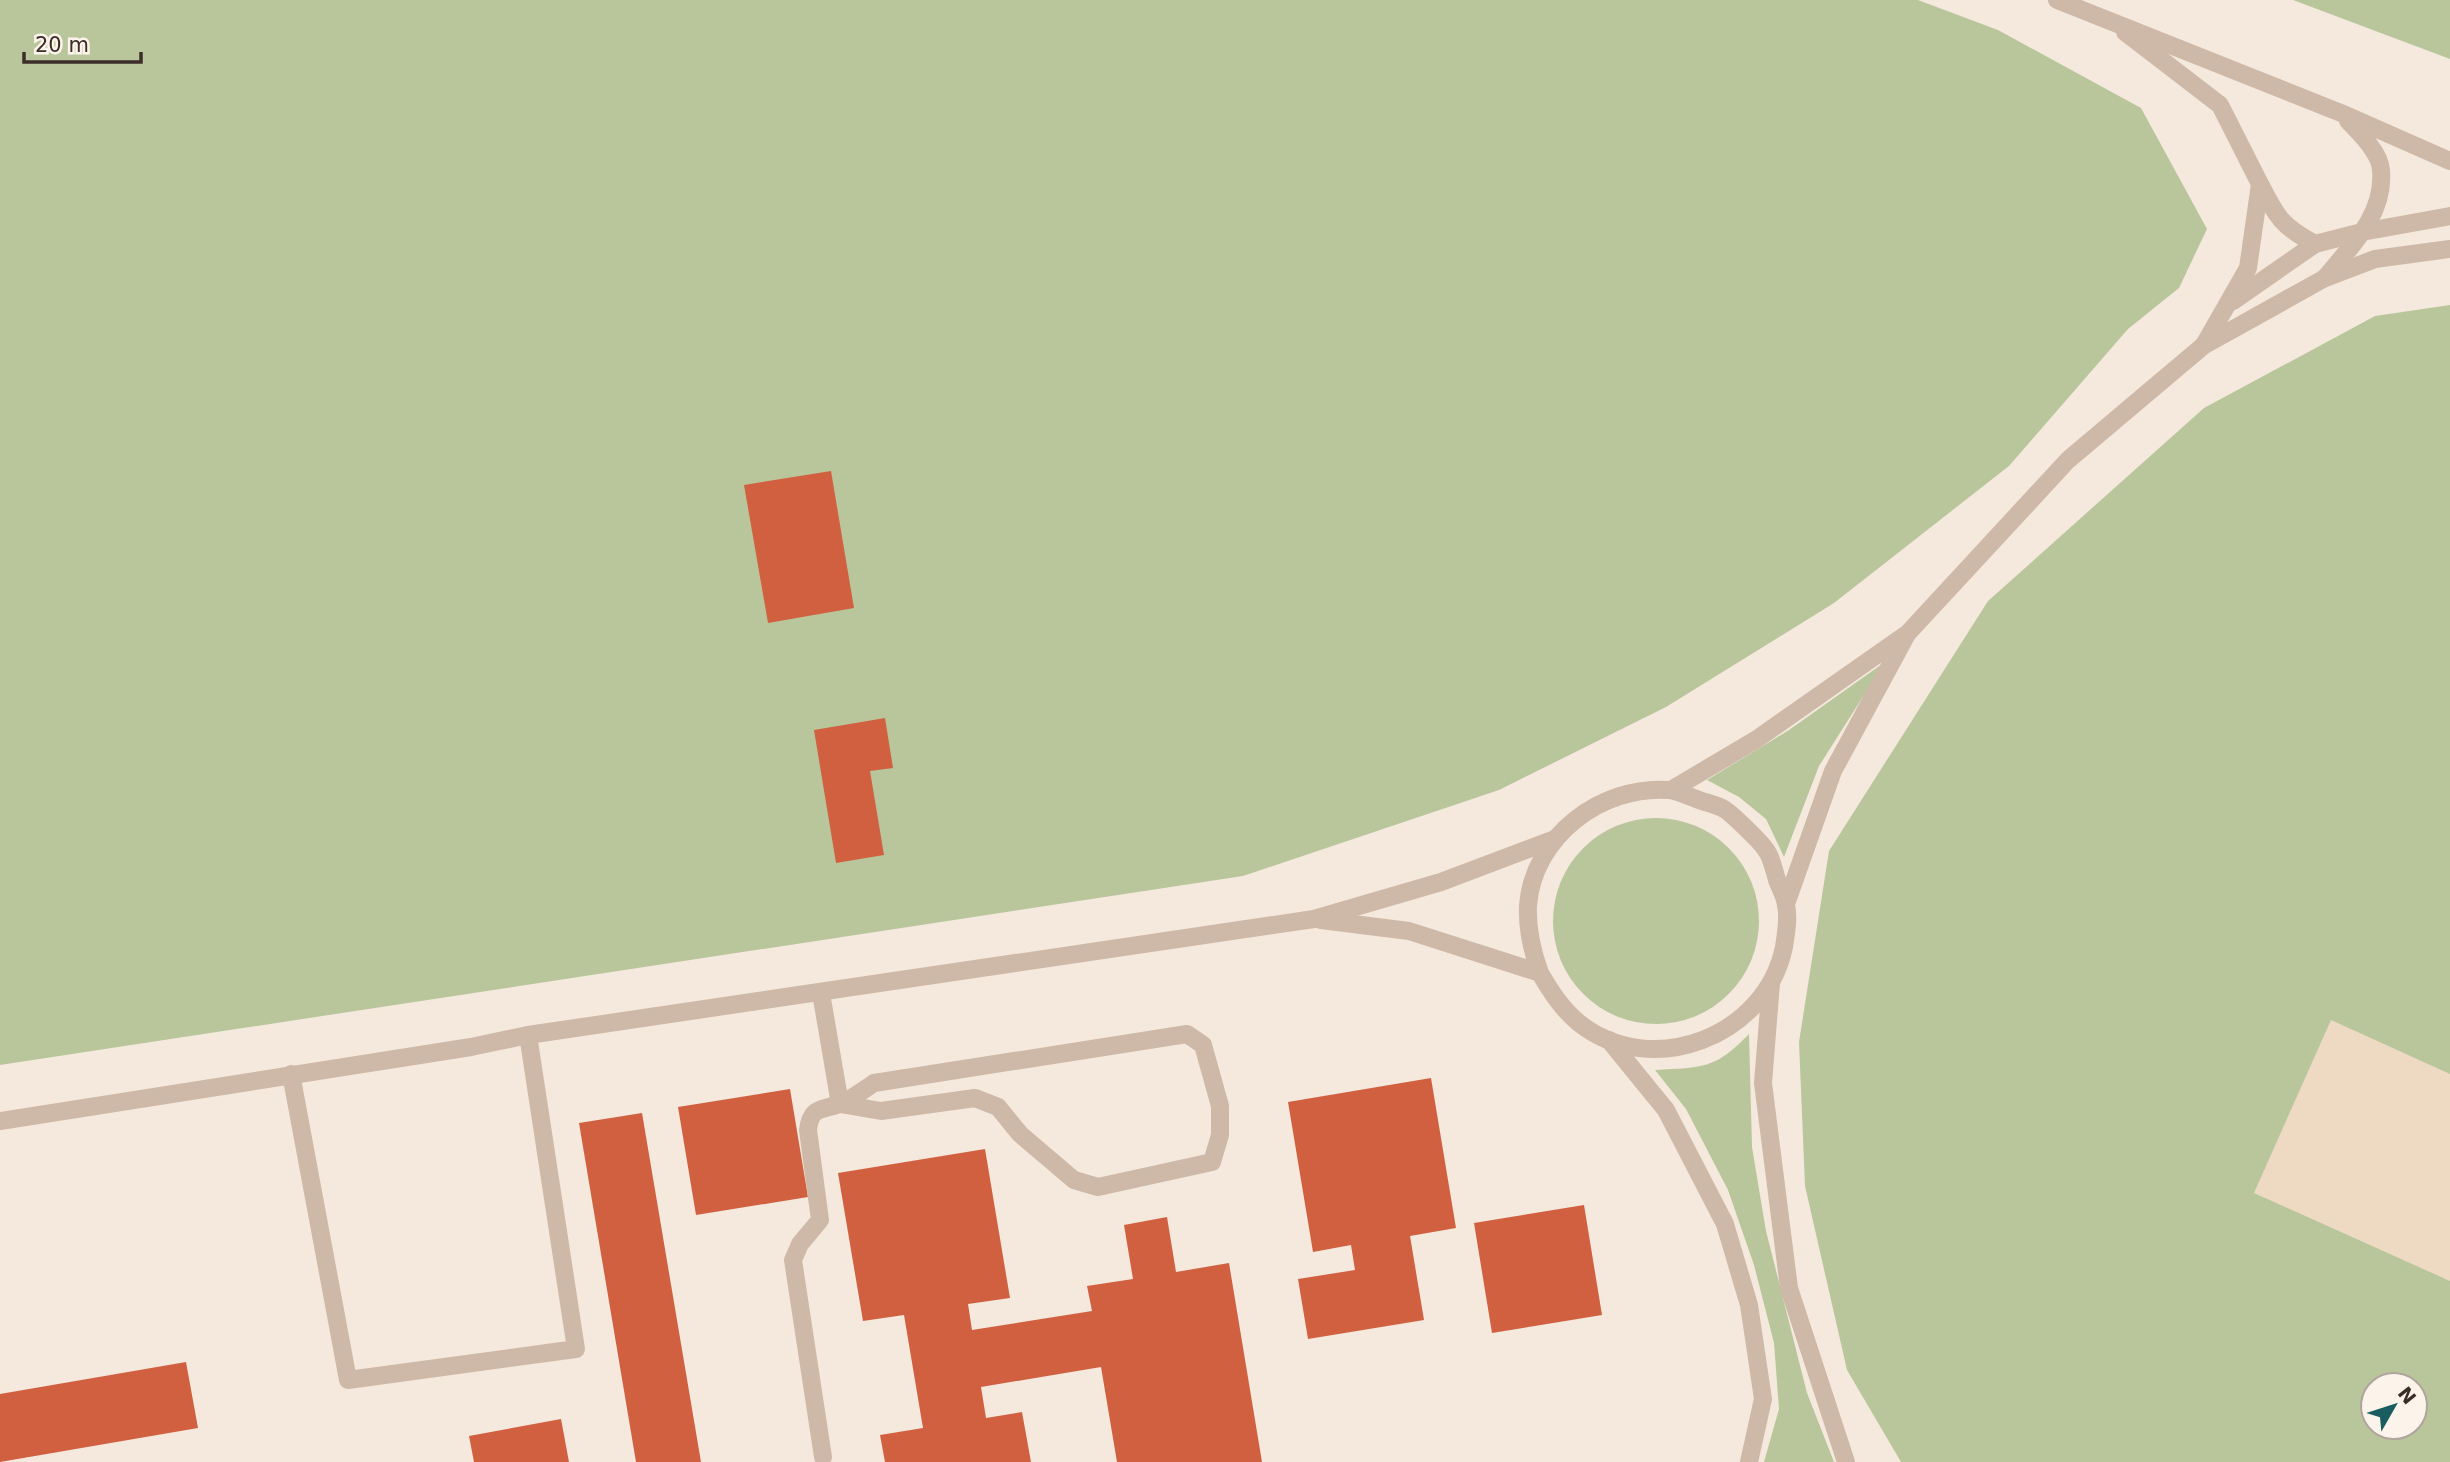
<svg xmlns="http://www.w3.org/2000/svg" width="2450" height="1462" viewBox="0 0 2450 1462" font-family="'DejaVu Sans',sans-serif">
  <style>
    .green { fill: #b9c69c; fill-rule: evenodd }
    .plaza { fill: #eedac3 }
    .building { fill: #d16040 }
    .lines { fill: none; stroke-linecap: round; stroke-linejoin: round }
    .lane { stroke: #ceb9a8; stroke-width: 18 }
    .street { stroke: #ceb9a8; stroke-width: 18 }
  </style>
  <rect width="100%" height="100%" fill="#f5e9de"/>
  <g class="green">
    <path d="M0,0H1918L1998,30L2141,108L2207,229L2179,288L2128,329L2009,466L1834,603L1666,707L1499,790L1243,876L0,1065Z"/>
    <path d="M2293,0H2450V59Z"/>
    <path d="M2450,305V1462H1901L1847,1370L1805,1186L1799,1042L1829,851L1988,601L2204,408L2375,316ZM2373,1385H2415V1427H2373Z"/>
    <path d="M1885,662L1819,766L1784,857L1766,819L1739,797L1707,780L1789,730Z"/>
    <circle cx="1656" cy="921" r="103"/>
    <path d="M1749,1034L1752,1147L1766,1231L1807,1393L1834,1462H1764L1779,1409L1774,1343L1754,1265L1728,1190L1686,1109L1655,1070C1703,1067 1714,1070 1749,1034Z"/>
  </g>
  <path class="plaza" d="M2331,1020L2450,1074V1281L2254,1193Z"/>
  <g class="building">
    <path d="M831,471L854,608L768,623L744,485Z"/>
    <path d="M885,718L893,768L870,771L884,855L836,863L814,730Z"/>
    <path d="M1431,1078L1456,1228L1410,1236L1424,1320L1308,1339L1298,1279L1355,1270L1351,1245L1313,1252L1288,1102Z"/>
    <path d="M790,1089L808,1197L696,1215L678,1107Z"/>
    <path d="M642,1113L701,1462H636L579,1123Z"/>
    <path d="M985,1149L1010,1298L968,1304L972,1330L1092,1311L1087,1286L1133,1279L1124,1225L1167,1217L1176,1272L1229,1263L1262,1462H1117L1101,1367L981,1387L986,1418L1022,1412L1031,1462H885L880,1435L923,1428L904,1315L863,1321L838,1173Z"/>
    <path d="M1584,1205L1602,1315L1492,1333L1474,1223Z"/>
    <path d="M186,1362L198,1428L0,1462V1394Z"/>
    <path d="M561,1419L569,1462H474L469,1436Z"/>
  </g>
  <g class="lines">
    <g class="lane">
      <path d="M821,993L840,1104"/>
      <path d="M823,1457L793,1260L800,1244L820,1220L808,1130C811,1106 821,1111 839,1104C851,1100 863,1090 874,1083L1187,1034L1203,1045L1220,1106V1135L1212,1162L1098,1187L1074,1180L1020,1134L998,1107L975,1098L881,1111L840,1104"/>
    </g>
    <g class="street">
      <path d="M2057,0L2341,113L2450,161"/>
      <path d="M2125,32L2220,105L2260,184L2248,268L2204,345"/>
      <path d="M2260,184C2277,217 2281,226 2315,244"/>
      <path d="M2325,278C2351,246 2385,215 2381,170C2380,153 2360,133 2348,121"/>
      <path d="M2233,301L2315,244L2362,232L2450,216"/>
      <path d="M1671,790L1757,739L1908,633L2068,460L2203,346L2325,278L2375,259L2450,249"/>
      <path d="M1786,904L1833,771L1906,636"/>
      <path d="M1321,920L1409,931L1540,973C1551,992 1562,1009 1579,1023C1652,1081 1766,1036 1784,947C1786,933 1789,918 1786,905C1785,896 1780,888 1777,880C1774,870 1772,858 1766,850C1762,843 1731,813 1724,809C1717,805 1707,803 1699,800C1690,797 1679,791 1669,790C1602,785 1533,836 1528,906C1527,930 1532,951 1540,973"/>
      <path d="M1771,983L1763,1083L1789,1288L1846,1462"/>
      <path d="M1609,1040L1666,1110L1725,1224L1749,1305L1763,1399L1749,1462"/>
      <path d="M291,1074L348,1380L576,1349L528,1035"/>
      <path d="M0,1121L471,1047L528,1035L1314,919L1441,882L1555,839"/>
    </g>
  </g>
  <g transform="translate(2394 1406) rotate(51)"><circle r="33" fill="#fcf4eb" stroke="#afa59d" stroke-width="2"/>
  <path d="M0-5L12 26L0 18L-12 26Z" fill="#1a5d61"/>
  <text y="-10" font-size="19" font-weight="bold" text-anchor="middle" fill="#3b2e29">N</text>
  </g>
  <path d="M24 52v10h117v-10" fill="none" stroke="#3b2e29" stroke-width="3.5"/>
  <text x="35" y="52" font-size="21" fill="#3b2e29" stroke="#fcf4eb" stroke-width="5" paint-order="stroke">20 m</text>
</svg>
